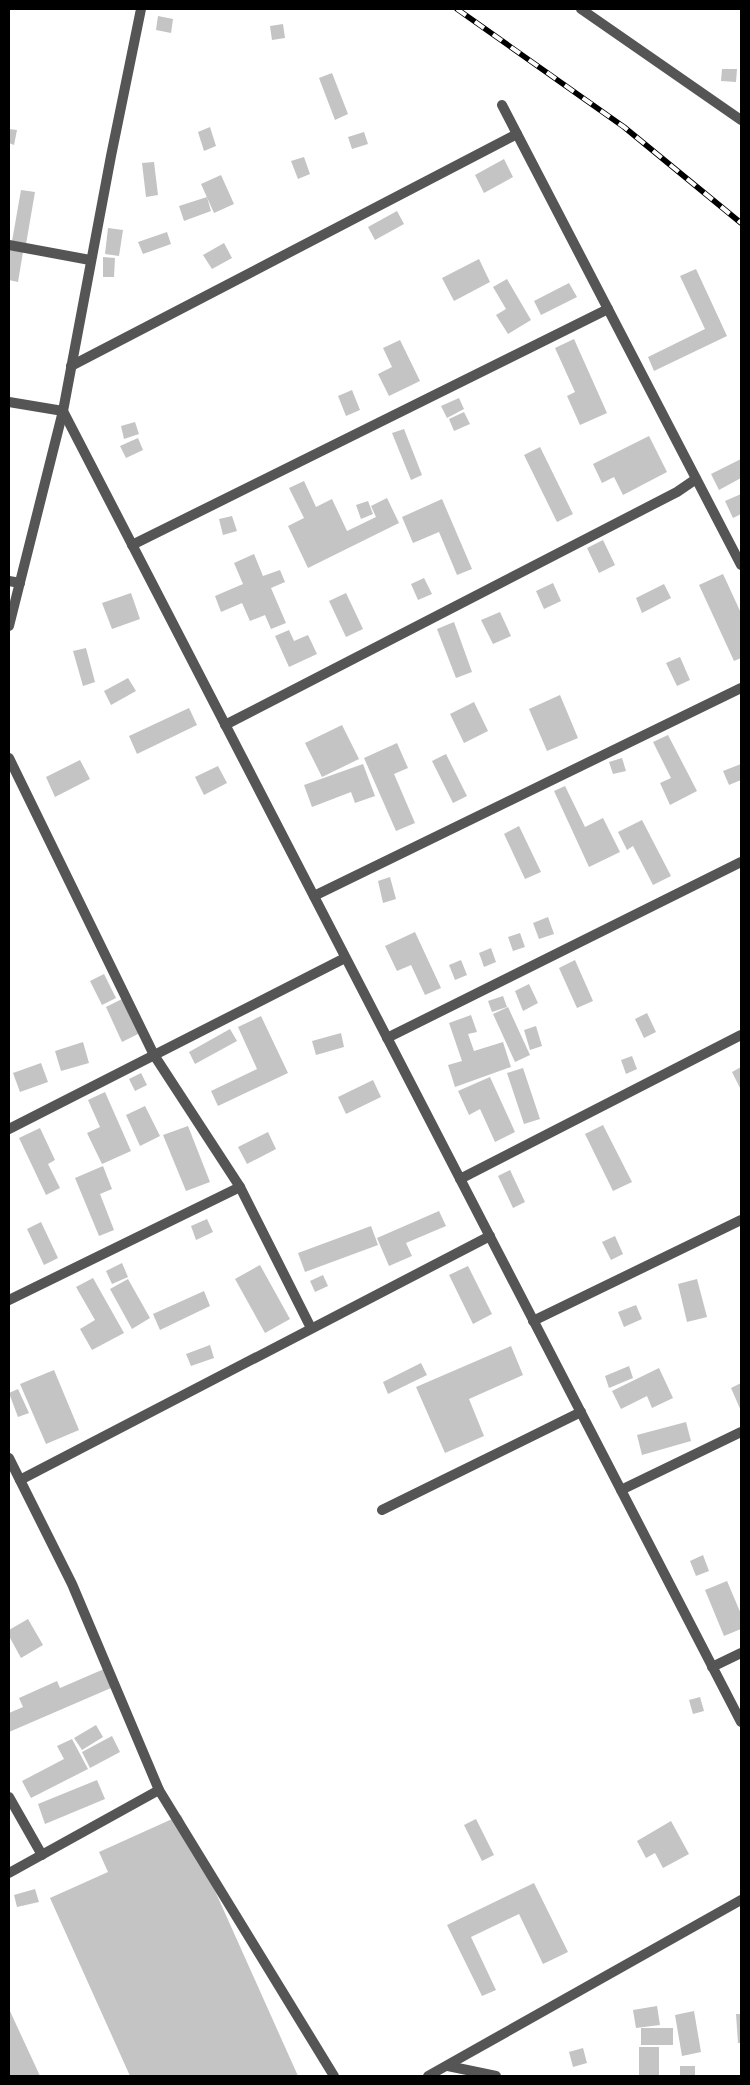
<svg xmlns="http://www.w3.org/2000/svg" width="750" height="2085" viewBox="0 0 750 2085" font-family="'Varela Round',sans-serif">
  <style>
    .building { fill: #c4c4c4 }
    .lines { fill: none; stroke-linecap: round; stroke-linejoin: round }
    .minor { stroke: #555; stroke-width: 10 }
    .tertiary { stroke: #555; stroke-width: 10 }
    .rail-casing { stroke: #000; stroke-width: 5.5 }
    .rail { stroke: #fff; stroke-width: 4; stroke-dasharray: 11; stroke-linecap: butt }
  </style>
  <rect width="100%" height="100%" fill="#fff"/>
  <g class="building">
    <path d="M158,16L173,19L171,33L156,30Z"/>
    <path d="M283,24L285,38L272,40L270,26Z"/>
    <path d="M722,69H737L736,82L721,81Z"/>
    <path d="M332,73L348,114L335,120L319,78Z"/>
    <path d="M210,127L216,146L204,151L198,132Z"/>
    <path d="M9,129L17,130L14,145L9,143Z"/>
    <path d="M364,132L368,144L352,149L348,137Z"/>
    <path d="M304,157L310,174L298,179L291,161Z"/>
    <path d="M504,159L513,177L484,193L475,175Z"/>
    <path d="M154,162L158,195L146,197L142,163Z"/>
    <path d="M221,175L234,204L214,213L201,184Z"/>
    <path d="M21,190L35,192L25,250L11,247Z"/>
    <path d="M207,197L211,211L184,221L179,206Z"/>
    <path d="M397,211L404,224L375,240L368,227Z"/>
    <path d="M108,228L123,230L119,256L105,254Z"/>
    <path d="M167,232L171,244L143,254L138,242Z"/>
    <path d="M224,243L232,258L212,269L203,255Z"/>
    <path d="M9,250L23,252L18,282L9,280Z"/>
    <path d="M103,257L115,258L114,277H103Z"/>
    <path d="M479,259L490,282L454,301L442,278Z"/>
    <path d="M696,269L727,336L654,371L648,357L705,329L680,276Z"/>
    <path d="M507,279L531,320L508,334L496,315L506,309L493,287Z"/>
    <path d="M569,283L577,297L541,315L534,301Z"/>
    <path d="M574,339L607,413L580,425L567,396L575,392L555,348Z"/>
    <path d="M400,340L420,381L389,396L378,374L392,367L383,348Z"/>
    <path d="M352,390L360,410L346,416L338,396Z"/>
    <path d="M459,398L464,409L447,418L441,406Z"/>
    <path d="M464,412L470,424L454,431L449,419Z"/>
    <path d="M135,422L139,434L124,439L121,426Z"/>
    <path d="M404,429L422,475L411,480L392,433Z"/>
    <path d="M649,436L667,472L623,495L614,477L602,483L593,464Z"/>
    <path d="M138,438L143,450L126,458L120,446Z"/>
    <path d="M540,447L573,514L557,522L524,455Z"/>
    <path d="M741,459V478L719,490L711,474Z"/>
    <path d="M304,481L316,507L332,499L347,531L376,517L371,506L387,498L399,523L308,568L288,526L304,518L289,488Z"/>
    <path d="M741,494V514L733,518L725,501Z"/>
    <path d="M442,499L472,569L457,575L439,532L413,543L402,517Z"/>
    <path d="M368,501L373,514L361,519L356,505Z"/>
    <path d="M232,516L237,531L223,535L219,519Z"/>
    <path d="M603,540L615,565L599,573L587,548Z"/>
    <path d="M254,554L263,576L280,570L285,582L271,588L286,623L271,629L265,615L250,621L242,603L221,612L215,596L243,584L234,563Z"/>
    <path d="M723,574L741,613V658L734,661L699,585Z"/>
    <path d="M424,578L432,594L418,600L411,584Z"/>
    <path d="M553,583L561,601L544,609L536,591Z"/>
    <path d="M664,584L671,598L642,613L636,598Z"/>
    <path d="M131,593L140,619L112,629L102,603Z"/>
    <path d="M346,593L363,629L346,637L329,601Z"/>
    <path d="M500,612L511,636L493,644L481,620Z"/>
    <path d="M454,622L472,672L456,678L437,629Z"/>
    <path d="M289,630L294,641L308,635L317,654L289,667L275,636Z"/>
    <path d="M86,648L95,682L83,686L73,651Z"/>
    <path d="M680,657L690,680L677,686L666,663Z"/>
    <path d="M128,678L136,691L111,705L104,691Z"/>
    <path d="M560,695L578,738L547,751L529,709Z"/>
    <path d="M474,702L488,731L464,743L450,714Z"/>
    <path d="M189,708L197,725L137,754L129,736Z"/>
    <path d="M342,725L359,759L322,777L305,743Z"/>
    <path d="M668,735L697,791L670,805L660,783L671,778L653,742Z"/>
    <path d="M397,743L408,768L394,774L415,823L396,831L364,758Z"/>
    <path d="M446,754L467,796L453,803L432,761Z"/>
    <path d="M622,758L626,771L613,774L609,762Z"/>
    <path d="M80,760L90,779L55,797L46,777Z"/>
    <path d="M363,764L375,796L355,803L351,792L312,807L304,785Z"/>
    <path d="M741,764V780L729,785L723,771Z"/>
    <path d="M218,766L227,783L204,795L195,777Z"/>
    <path d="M565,786L585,827L603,818L620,852L589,867L554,791Z"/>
    <path d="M642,820L671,876L653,885L633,846L627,850L618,832Z"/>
    <path d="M519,826L541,872L525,879L504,834Z"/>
    <path d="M390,877L396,899L383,903L378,881Z"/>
    <path d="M548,917L554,934L539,939L533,923Z"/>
    <path d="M415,932L441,988L425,995L411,965L397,971L385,946Z"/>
    <path d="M520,933L525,947L513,951L508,937Z"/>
    <path d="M491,948L496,962L484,967L479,953Z"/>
    <path d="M461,960L467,975L455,980L449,965Z"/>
    <path d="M575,960L593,1001L577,1008L559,968Z"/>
    <path d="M104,974L116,998L102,1005L90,981Z"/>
    <path d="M529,984L538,1003L523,1011L515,991Z"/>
    <path d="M503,996L507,1007L492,1012L488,1001Z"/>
    <path d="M124,998L140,1033L122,1042L106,1007Z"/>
    <path d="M508,1007L530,1055L515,1062L493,1014Z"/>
    <path d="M647,1013L656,1032L644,1038L635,1019Z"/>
    <path d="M471,1015L477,1032L468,1034L474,1051L503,1042L511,1067L455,1087L448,1065L462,1061L449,1023Z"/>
    <path d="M261,1016L288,1073L218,1106L211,1091L257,1069L238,1027Z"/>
    <path d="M536,1026L542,1046L530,1050L524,1030Z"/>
    <path d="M230,1029L237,1041L195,1064L189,1052Z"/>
    <path d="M341,1033L344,1047L316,1055L312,1041Z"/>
    <path d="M83,1042L89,1063L61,1071L55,1051Z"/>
    <path d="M632,1056L637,1069L626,1074L621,1060Z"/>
    <path d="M41,1063L48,1082L20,1092L13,1073Z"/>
    <path d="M741,1067V1090L732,1072Z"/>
    <path d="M523,1068L540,1119L524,1124L507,1073Z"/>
    <path d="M141,1073L147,1085L135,1091L129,1079Z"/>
    <path d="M490,1077L515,1132L495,1142L480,1109L469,1115L458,1091Z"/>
    <path d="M373,1080L381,1097L346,1114L338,1097Z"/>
    <path d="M105,1092L131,1151L102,1164L87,1133L100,1127L88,1100Z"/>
    <path d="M145,1106L160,1136L140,1146L126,1115Z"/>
    <path d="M603,1125L632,1182L613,1191L585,1134Z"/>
    <path d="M188,1126L210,1182L186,1191L163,1135Z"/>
    <path d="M40,1128L55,1160L48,1164L60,1188L46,1195L19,1138Z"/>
    <path d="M268,1132L276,1149L247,1164L238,1147Z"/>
    <path d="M103,1166L112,1189L100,1194L114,1230L99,1236L75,1178Z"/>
    <path d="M510,1170L525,1202L513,1208L498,1176Z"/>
    <path d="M439,1211L446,1226L406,1243L412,1256L389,1266L377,1238Z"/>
    <path d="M207,1219L213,1232L196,1240L191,1226Z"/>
    <path d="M41,1222L58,1258L44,1265L27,1229Z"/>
    <path d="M371,1226L378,1245L305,1272L298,1253Z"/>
    <path d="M615,1236L623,1254L611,1260L602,1242Z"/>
    <path d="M122,1263L128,1277L112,1284L106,1271Z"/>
    <path d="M260,1265L290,1319L265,1333L235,1279Z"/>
    <path d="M468,1266L492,1314L473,1324L449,1275Z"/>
    <path d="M323,1275L328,1286L315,1292L310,1281Z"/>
    <path d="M93,1278L124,1333L92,1350L80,1329L95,1320L76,1287Z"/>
    <path d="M128,1279L150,1318L132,1329L110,1289Z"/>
    <path d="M697,1279L707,1317L687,1322L678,1284Z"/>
    <path d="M204,1291L210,1306L160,1330L153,1314Z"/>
    <path d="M636,1305L642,1319L624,1327L618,1312Z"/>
    <path d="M210,1345L214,1358L191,1366L186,1354Z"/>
    <path d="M511,1346L523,1375L469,1399L484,1436L445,1453L416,1387Z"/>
    <path d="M421,1363L427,1375L388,1394L383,1382Z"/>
    <path d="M629,1366L633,1378L609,1388L605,1376Z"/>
    <path d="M659,1368L673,1398L652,1408L647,1396L621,1409L612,1391Z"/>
    <path d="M54,1370L79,1430L46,1444L20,1384Z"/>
    <path d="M741,1383V1411L731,1388Z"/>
    <path d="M18,1389L29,1413L18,1417L9,1393Z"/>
    <path d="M686,1422L691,1441L642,1455L637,1435Z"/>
    <path d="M703,1555L709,1571L696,1576L690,1561Z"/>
    <path d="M727,1581L741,1614V1629L724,1636L705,1590Z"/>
    <path d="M28,1619L43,1645L21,1658L9,1636V1630Z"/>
    <path d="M104,1669L111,1688L9,1732V1713L23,1707L19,1698L57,1681L60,1688Z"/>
    <path d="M700,1697L704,1711L693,1714L689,1700Z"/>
    <path d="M96,1725L103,1737L82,1750L74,1738Z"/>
    <path d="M112,1736L120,1752L90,1768L82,1752Z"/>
    <path d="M72,1739L88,1769L31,1798L22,1781L64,1759L57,1746Z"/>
    <path d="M97,1780L105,1799L45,1824L38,1804Z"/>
    <path d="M181,1815L298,2076H130L50,1898L108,1872L99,1852Z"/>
    <path d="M476,1819L494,1855L482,1861L464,1825Z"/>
    <path d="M671,1821L689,1854L663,1868L655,1853L646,1858L637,1841Z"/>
    <path d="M534,1883L568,1952L543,1964L519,1914L471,1937L496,1990L482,1996L447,1925Z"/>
    <path d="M35,1889L39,1902L17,1907L14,1895Z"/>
    <path d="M657,2006L660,2025L636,2028L633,2010Z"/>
    <path d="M9,2009L40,2076H9Z"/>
    <path d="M694,2011L701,2052L682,2056L675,2015Z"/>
    <path d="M736,2014H741V2043H738Z"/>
    <rect x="641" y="2028" width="32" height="17"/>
    <rect x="639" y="2047" width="20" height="29"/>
    <path d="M583,2048L587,2063L573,2067L569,2052Z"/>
    <rect x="680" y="2066" width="15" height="10"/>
  </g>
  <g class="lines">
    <g class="minor">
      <path d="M581,9L741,120"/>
      <path d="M502,105L741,565"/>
      <path d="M9,245L90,260"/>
      <path d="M71,366L517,134"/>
      <path d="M9,402L63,411"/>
      <path d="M132,545L608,309"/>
      <path d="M9,581L20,583"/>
      <path d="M9,626L63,411L111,156L141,9"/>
      <path d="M225,725L677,492L696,479"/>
      <path d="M9,758L154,1055L240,1187L311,1328"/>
      <path d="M314,896L741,688"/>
      <path d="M387,1038L741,862"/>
      <path d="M9,1129L345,958"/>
      <path d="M460,1179L741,1035"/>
      <path d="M9,1300L240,1187"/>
      <path d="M533,1321L741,1220"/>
      <path d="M9,1458L72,1584L159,1790L334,2076"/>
      <path d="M20,1480L490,1236"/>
      <path d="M621,1490L741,1432"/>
      <path d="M382,1510L581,1412"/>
      <path d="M712,1667L741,1653"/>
      <path d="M9,1797L42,1855"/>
      <path d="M9,1873L159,1790"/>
      <path d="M448,2066L496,2076"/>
    </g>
    <g class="tertiary">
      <path d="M63,411L741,1722"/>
      <path d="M428,2076L741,1900"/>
    </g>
    <g class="rail-casing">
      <path id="rail" d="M457,9L624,127L741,223"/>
    </g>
    <use href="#rail" class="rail"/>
  </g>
  <rect width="750" height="2085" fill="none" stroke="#000000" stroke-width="20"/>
</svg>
